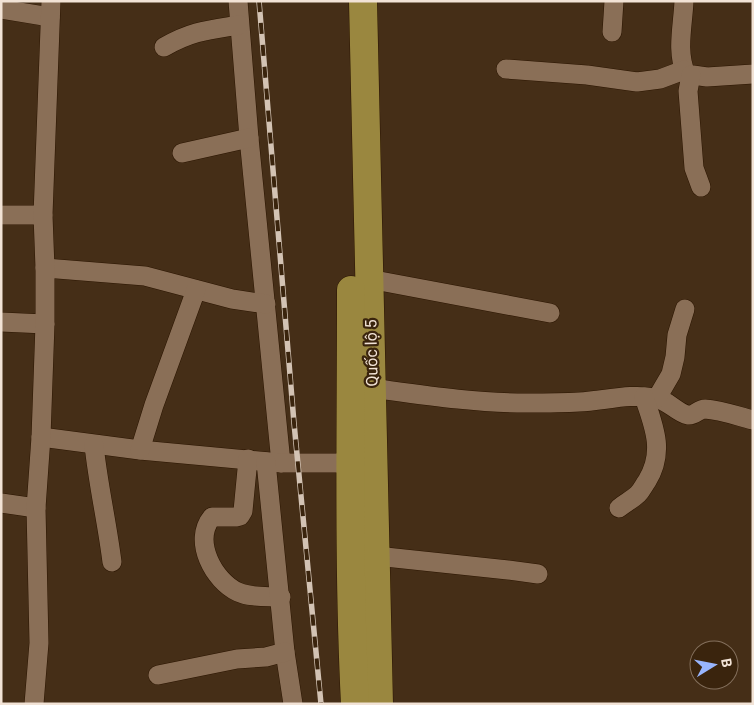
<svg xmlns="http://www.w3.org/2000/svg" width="754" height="705" viewBox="0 0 754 705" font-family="Roboto,sans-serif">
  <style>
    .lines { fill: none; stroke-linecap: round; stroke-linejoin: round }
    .minor-casing { stroke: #2b1501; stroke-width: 20 }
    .highway-casing { stroke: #2b1501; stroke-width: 29 }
    .minor { stroke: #8a6f57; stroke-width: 19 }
    .highway { stroke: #9a873f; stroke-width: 28 }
    .rail-casing { stroke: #d3c3b4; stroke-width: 5.5 }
    .rail { stroke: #3a240d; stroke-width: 4; stroke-dasharray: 11; stroke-linecap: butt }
    .labels { text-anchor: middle; stroke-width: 4.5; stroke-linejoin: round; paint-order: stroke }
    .street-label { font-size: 16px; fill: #f2e3d6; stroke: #3a240d }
  </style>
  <rect width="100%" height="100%" fill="#452e17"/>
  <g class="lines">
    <g class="minor-casing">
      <g id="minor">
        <path d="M238,1L249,138L281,463"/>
        <path d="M684,1C683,25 676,52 686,74L707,77L753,74"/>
        <path d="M1,9L50,17"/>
        <path d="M612,32L614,1"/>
        <path d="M164,47C192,31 208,30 239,25"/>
        <path d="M506,69L587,75L637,82L660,79L684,70"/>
        <path d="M691,75L688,91L694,168L701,187"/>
        <path d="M182,153L249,138"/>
        <path d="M1,215H43"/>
        <path d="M45,268L145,276L232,299L266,304"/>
        <path d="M369,279L550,313"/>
        <path d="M1,322L45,324"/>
        <path d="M371,388C423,395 474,403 526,403C544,403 562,403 579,402C604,401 630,393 655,398C668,400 677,413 688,415C695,416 698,409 705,409C721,410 737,416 753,420"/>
        <path d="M657,398L671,374L675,357L677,335L685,309"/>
        <path d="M41,437L140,450L281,463H351"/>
        <path d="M94,445C98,484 107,522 112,562"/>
        <path d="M140,450L154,405L196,290"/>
        <path d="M248,459L243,511L240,516L236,517H212C192,541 214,581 238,592C251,598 267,596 281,597"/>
        <path d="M266,462L285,652L293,704"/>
        <path d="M1,503L36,508"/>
        <path d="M619,508C625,503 633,499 638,494C642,490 644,485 647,481C665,452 654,426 644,397"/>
        <path d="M376,556L508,570L538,574"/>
        <path d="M158,675L237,659L266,657L285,652"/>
        <path d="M34,704L39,643L36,508L41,437L45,324V268L43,215L51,1"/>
      </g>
    </g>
    <g class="highway-casing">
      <g id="highway">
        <path d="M363,1L379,704"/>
        <path d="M351,290C351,428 348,566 355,704"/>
      </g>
    </g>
    <use href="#minor" class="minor"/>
    <use href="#highway" class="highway"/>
    <g class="rail-casing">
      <path id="rail" d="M259,1L294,423L321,704"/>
    </g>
    <use href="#rail" class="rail"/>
  </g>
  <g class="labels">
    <g class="street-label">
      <text transform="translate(371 353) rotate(-91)" y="6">Quốc lộ 5</text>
    </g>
  </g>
  <rect width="754" height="705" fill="none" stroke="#f2e3d6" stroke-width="5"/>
  <g transform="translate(714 665) rotate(80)"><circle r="24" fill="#3a240d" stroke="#84705d"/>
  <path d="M0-4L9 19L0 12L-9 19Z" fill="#98b5fd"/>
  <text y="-8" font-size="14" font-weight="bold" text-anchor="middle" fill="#f2e3d6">B</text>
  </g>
</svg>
